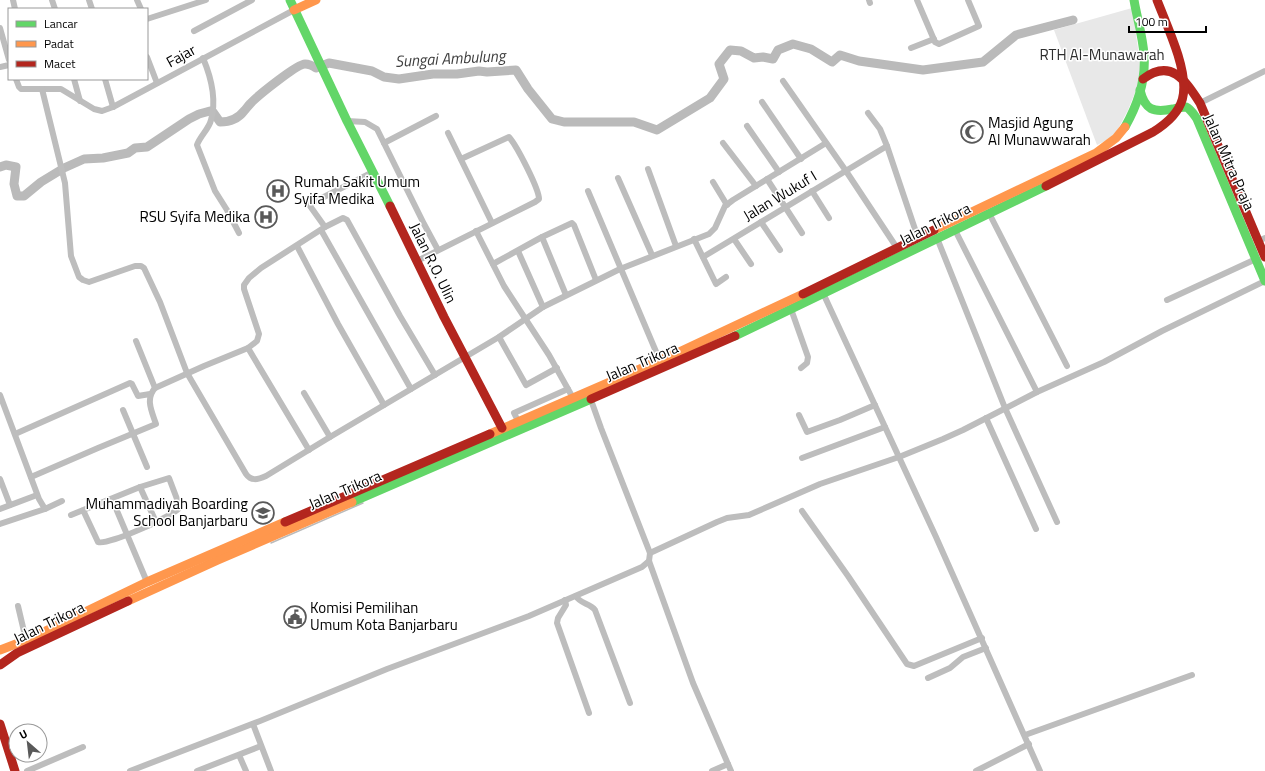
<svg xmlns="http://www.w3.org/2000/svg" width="1265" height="771" viewBox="0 0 1265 771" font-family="'Titillium Web',sans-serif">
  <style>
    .green { fill: #e8e8e8 }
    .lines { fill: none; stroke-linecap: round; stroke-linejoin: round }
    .stream { stroke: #bababa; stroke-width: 1.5 }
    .river { stroke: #bababa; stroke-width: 9 }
    .street { stroke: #bdbdbd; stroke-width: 6 }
    .fast { stroke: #63d668; stroke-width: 9 }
    .slow { stroke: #ff974d; stroke-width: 9 }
    .jam { stroke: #b3261e; stroke-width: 9 }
    .labels { text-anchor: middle; stroke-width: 3; stroke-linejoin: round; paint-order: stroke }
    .park-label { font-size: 15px; fill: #2d2d2d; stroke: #fff }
    .street-label { font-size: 15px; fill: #000; stroke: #fff }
    .poi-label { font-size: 15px; fill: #000; stroke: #fff; text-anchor: start }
    .water-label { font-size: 16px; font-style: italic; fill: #3e3e3e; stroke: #fff }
  </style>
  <rect width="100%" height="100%" fill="#fff"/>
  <path class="green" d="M1132,8L1142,75L1128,110L1117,131L1107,140L1097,145L1054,30Z"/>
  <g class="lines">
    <path class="stream" d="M271,543L363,503"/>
    <path class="river" d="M0,167L6,165L16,167L14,184L17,196H24L41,182L64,168L84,159L103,158L128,153L135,148L147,147L189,119L199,114L210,111L213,112L220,122C230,122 238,119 244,111C246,109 248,106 250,104C256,97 297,64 305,64C309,64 313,66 316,68L329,63L372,71L384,77L399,79L433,74H457L479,71L487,72L516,70L528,89L552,119L564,122H634L657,130L710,98L724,79L719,64L730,50L741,51L754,58L763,57L773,59L778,50L793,44L811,49L832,62L840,55L859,61L923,70L983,62L1016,35L1073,20"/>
    <g class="street">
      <path d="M13,0L15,9"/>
      <path d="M52,0L55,9"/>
      <path d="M89,0L92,9"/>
      <path d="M137,0L141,9"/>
      <path d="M869,0L870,3"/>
      <path d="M917,0L935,42L939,44L979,26L968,0"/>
      <path d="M147,19L206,0"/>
      <path d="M0,28L9,60"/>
      <path d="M194,31L252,0"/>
      <path d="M911,48L934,39"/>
      <path d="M147,57L157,83"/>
      <path d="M203,58C211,77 217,99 211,120C209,129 200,136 197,145L215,191L227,210L239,233"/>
      <path d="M0,67L9,65"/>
      <path d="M16,79L19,87L21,89H61L94,109L102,111L113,107L294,10"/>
      <path d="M74,79L80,101"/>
      <path d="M105,79L113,107"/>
      <path d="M783,81L846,171L897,248"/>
      <path d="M42,89L65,183L71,256L79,277L83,280L89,282L135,266H141L144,268L160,302L187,373L246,474C251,481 257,480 266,476L330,437L499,337L543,307L620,269L709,234L715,228L725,206L733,200L826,143"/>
      <path d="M762,102L801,159"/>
      <path d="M1200,103L1265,71"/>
      <path d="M868,113L880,129L887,146L918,238"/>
      <path d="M347,121L365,122L377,129L424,224L438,250"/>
      <path d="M747,126L779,172"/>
      <path d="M448,133L492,223"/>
      <path d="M384,143L436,116"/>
      <path d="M723,143L756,186"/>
      <path d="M648,169L676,246"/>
      <path d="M618,178L652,255"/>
      <path d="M767,179L802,233"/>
      <path d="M713,182L727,205"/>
      <path d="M588,191L660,361"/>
      <path d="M812,191L829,218"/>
      <path d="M989,213L1067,366"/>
      <path d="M761,222L780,250"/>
      <path d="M325,227L310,206V204L373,172"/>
      <path d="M321,230L411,389"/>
      <path d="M955,230L1037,392"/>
      <path d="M476,231L504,286L549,355L573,398"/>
      <path d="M542,237L566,295"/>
      <path d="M937,238L1005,408L1057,522"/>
      <path d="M694,239L716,284L726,277"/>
      <path d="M734,239L751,264"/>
      <path d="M1258,241L1265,238"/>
      <path d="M297,246L338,324L384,405"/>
      <path d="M518,251L543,307"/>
      <path d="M703,257L887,146"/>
      <path d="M417,261L535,202L539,199C539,189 517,146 509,137L461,159"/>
      <path d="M493,264L542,237L572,223L574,225L596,280"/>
      <path d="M823,293L936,537L1040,771"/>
      <path d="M1167,300L1256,259"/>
      <path d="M791,309L808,357L807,363L801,368"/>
      <path d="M499,337L526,385L557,368"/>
      <path d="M136,341L155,388"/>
      <path d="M248,348L309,450"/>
      <path d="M304,393L330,437"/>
      <path d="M0,395L39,499L45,509L62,501"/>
      <path d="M591,400L601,428L650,553L649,561L693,683L731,771"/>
      <path d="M123,410L147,467"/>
      <path d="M799,415L807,432L840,420L875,405"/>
      <path d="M986,418L1036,529"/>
      <path d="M518,421L514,413L568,389"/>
      <path d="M15,434L130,383L132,384L138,396L150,394"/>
      <path d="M802,458L885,427"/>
      <path d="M31,477L98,448L156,424C152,412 145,399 155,388L204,366L248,348L257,341L259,334L244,289V285L249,278L261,268L325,227L343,218L347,220L400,316L435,375"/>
      <path d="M0,479L10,505"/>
      <path d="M140,487L156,522"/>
      <path d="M112,499L147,582"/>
      <path d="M0,509L37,495"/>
      <path d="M802,511L848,576L907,664L914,666L982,638"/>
      <path d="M71,515L140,487L169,478L180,507C174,516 107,546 98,542L83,510"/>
      <path d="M0,524L45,509"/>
      <path d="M650,553L717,522L727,518L749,515L820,484L899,457L943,439L963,430L1037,392L1104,362L1162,331L1265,281"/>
      <path d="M576,596C580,604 590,603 595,610L630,703"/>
      <path d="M565,600L566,605L558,618L557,623L589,713"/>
      <path d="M18,606L26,640"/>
      <path d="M928,678L950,668L963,657L986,648"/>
      <path d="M253,724L271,771"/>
      <path d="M1025,735L1192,675"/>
      <path d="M239,755L246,771"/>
      <path d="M27,771L83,747"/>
      <path d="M130,771L260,721L387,669L529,616L642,567L649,561"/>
      <path d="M197,771L261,746"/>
      <path d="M712,771L728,764"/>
      <path d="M976,771L1029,744"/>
    </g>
    <g class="fast">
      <path d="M290,0L347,121L390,206"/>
      <path d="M1140,90C1145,110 1153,113 1173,109C1177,108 1182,107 1186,107C1191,109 1194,115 1197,119L1265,281"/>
      <path d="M1125,127C1137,106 1146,80 1144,55C1143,37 1137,18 1134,0"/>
      <path d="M735,336L1046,186"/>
      <path d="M352,502L591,399"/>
    </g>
    <g class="slow">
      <path d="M294,10L316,0"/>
      <path d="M934,230L1096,153L1116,138L1125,127"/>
      <path d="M490,434L677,353L803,294"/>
      <path d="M128,601L218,560L352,502"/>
      <path d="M0,650L29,639L147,582L285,522"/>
    </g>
    <g class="jam">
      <path d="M1143,79C1171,58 1185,80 1200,103L1265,257"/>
      <path d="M1046,186L1153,132C1187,111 1189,91 1178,55C1172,36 1164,18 1157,0"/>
      <path d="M390,206L444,317L502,428"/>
      <path d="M803,294L934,230"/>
      <path d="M591,399L735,336"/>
      <path d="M285,522L490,434"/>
      <path d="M0,665L17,653L128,601"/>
      <path d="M0,724L15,771"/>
    </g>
  </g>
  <defs>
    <g id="mosque-ring" transform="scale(1.15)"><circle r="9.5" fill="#fff" stroke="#595959" stroke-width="1.5"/><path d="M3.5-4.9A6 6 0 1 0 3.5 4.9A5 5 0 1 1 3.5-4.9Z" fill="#595959"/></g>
    <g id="hospital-ring" transform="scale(1.15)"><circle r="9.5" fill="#fff" stroke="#595959" stroke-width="1.5"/><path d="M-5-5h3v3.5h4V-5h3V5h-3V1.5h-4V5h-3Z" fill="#595959"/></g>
    <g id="school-ring" transform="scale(1.15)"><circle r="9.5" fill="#fff" stroke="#595959" stroke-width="1.5"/><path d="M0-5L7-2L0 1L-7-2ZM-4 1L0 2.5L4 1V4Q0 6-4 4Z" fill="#595959"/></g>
    <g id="civic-ring" transform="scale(1.15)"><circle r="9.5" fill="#fff" stroke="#595959" stroke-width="1.5"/><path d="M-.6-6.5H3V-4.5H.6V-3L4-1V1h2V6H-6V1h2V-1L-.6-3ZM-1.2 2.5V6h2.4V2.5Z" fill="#595959"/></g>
  </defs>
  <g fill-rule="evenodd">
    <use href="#mosque-ring" x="972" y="132"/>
    <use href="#hospital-ring" x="278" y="191"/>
    <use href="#hospital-ring" x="266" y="217"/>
    <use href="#school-ring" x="263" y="513"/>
    <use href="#civic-ring" x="295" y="617"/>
  </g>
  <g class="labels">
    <g class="park-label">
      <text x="1102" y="60">RTH Al-Munawarah</text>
    </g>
    <g class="street-label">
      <text transform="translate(181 56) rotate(-29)" y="5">Fajar</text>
      <text transform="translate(1229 162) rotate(66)" y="5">Jalan Mitra Praja</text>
      <text transform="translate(780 196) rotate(-31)" y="5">Jalan Wukuf I</text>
      <text transform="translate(935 224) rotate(-26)" y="5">Jalan Trikora</text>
      <text transform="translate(433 263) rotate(64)" y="5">Jalan R.O. Ulin</text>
      <text transform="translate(642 362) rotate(-23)" y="5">Jalan Trikora</text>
      <text transform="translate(345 490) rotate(-23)" y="5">Jalan Trikora</text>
      <text transform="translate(49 623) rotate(-26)" y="5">Jalan Trikora</text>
    </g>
    <g class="poi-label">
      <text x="988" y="128">Masjid Agung<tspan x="988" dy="17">Al Munawwarah</tspan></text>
      <text x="294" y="187">Rumah Sakit Umum<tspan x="294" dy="17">Syifa Medika</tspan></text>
      <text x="250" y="222" text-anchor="end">RSU Syifa Medika</text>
      <text x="248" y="509" text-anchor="end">Muhammadiyah Boarding<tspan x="248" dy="17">School Banjarbaru</tspan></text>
      <text x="310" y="613">Komisi Pemilihan<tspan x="310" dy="17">Umum Kota Banjarbaru</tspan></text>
    </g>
    <g class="water-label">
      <text transform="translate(450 58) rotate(-3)" y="6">Sungai Ambulung</text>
    </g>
  </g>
  <rect x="8" y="8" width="140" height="72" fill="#ffffff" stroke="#999999"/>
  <rect x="16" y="21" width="20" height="6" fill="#63d668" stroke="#999999"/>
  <text x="44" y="28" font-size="12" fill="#000000">Lancar</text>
  <rect x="16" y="41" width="20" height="6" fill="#ff974d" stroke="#999999"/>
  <text x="44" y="48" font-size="12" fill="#000000">Padat</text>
  <rect x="16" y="61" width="20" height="6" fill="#b3261e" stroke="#999999"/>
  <text x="44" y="68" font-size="12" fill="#000000">Macet</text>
  <g transform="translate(28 743) rotate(332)"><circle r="19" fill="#ffffff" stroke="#999999"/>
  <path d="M0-3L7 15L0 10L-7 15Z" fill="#595959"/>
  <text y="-6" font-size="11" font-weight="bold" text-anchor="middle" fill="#000000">U</text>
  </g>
  <path d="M1129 26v6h77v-6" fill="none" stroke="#000000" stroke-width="2"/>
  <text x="1135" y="26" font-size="12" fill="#000000" stroke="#ffffff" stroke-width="3" paint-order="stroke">100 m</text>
</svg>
